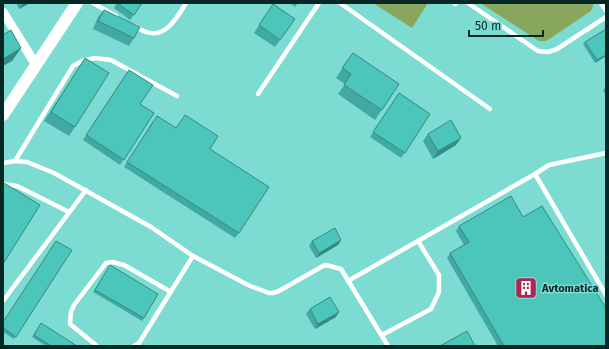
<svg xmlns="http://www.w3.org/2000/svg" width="609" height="349" viewBox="0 0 609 349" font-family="'Fira Sans',sans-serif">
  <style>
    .green { fill: #89a75c }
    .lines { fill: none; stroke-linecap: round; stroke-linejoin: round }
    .lane { stroke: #fff; stroke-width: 4.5 }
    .street { stroke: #fff; stroke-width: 9 }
    .secondary { stroke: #fff; stroke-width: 12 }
    .wall { fill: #41a9a1 }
    .shaded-wall { fill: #358a83 }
    .building { fill: #4cc5bb; stroke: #358a83 }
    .labels { text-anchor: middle; stroke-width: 3; stroke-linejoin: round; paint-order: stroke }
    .poi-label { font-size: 11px; font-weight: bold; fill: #072724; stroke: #7cdcd2; text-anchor: start }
  </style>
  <rect width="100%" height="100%" fill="#7cdcd2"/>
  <g class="green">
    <path d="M373,3H428L412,28Z"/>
    <path d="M480,3H593V6L591,11L551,38L546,41H539Z"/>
  </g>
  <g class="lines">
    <g class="lane">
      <path d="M93,3L116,16"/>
      <path d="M340,3L490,109"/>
      <path d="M468,3L538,51L548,52L557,49L606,17"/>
      <path d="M601,3L606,11"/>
      <path d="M455,4L456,3"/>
      <path d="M135,26C139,28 142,31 146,32C166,39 178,16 186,3"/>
      <path d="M258,94L319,3"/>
      <path d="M15,161L73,66L82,61L95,58L111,60L177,96"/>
      <path d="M3,163L15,161L27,162L54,173L151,227L193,256L250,286L269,293H273L279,291L323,266L326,265L341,269L388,346"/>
      <path d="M535,174L549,165L606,153"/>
      <path d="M3,184L17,186L69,212"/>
      <path d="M418,241L535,174L606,295"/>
      <path d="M348,281L418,241L439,275V292L431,309L382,335"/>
      <path d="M3,301L86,190"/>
      <path d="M97,346L70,324L71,312L74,305L106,263L112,262L124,265L171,292"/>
      <path d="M134,346L139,343L193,256"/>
    </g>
    <path class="street" d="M3,12L36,65"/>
    <path class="secondary" d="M3,115L77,3"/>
  </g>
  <g class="wall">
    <path d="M16,3H30L19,9Z"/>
    <path d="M117,3H142L130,20L114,8Z"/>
    <path d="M290,3H298L295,7Z"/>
    <path d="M273,4L295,19L275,47L254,33Z"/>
    <path d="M104,10L134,38L129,46L93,29L98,17Z"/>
    <path d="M585,42L606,56L595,63L583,44Z"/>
    <path d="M353,53L399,84L375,120L338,94L345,84L336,78Z"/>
    <path d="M85,58L75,127L69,136L44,121Z"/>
    <path d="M129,70L140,104L154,113L120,165L83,140Z"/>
    <path d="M606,87V95L603,90Z"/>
    <path d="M399,93L430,114L401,158L370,137Z"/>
    <path d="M153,121L210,149L239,233L235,238L124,167Z"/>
    <path d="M428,134L456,145L433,159L423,141Z"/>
    <path d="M523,217L606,346H498L447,258L450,253L464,245L456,231L459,226Z"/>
    <path d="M341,240L338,245L316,258L309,246L312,241Z"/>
    <path d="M72,250L14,339L3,332V322Z"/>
    <path d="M108,268L144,318L142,321L93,292Z"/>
    <path d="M310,309L336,317L315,329L306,314Z"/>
    <path d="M41,323L77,346H46L32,337Z"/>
  </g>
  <g class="shaded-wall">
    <path d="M24,3H30L19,9L23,4Z"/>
    <path d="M21,48L12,61L3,66V59Z"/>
    <path d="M606,55V56L595,63L597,60Z"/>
    <path d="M461,138L456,145L433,159L438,151Z"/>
    <path d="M341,240L338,245L316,258L319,253Z"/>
    <path d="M339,312L336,317L315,329L318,324Z"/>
  </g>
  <g class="building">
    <path d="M117,3H142L134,15Z"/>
    <path d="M273,4L295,19L280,40L259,25Z"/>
    <path d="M104,10L140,27L134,38L98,21Z"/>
    <path d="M606,29V55L597,60L585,42Z"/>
    <path d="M11,30L21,48L3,59V35Z"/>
    <path d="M353,53L399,84L382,110L344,85L351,74L342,68Z"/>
    <path d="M85,58L109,73L75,127L51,112Z"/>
    <path d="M129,70L153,85L140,104L154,113L124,160L86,135Z"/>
    <path d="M399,93L430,114L405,153L373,132Z"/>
    <path d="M185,115L218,136L210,149L269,187L239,233L127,162L157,116L176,128Z"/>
    <path d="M451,120L461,138L438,151L428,134Z"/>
    <path d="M4,183L40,205L3,264V184Z"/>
    <path d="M511,196L523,217L542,206L606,308V346H504L450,253L469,242L459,226Z"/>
    <path d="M335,228L341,240L319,253L312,241Z"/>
    <path d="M56,241L72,250L16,337L3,328V322Z"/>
    <path d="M110,265L158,294L144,318L95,290Z"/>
    <path d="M330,297L339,312L318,324L310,309Z"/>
    <path d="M41,323L77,346H51L34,335Z"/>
    <path d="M467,331L475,346H440Z"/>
  </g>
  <defs>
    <g id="building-square" transform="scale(1.15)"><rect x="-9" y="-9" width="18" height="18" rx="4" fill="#b22253" stroke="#7cdcd2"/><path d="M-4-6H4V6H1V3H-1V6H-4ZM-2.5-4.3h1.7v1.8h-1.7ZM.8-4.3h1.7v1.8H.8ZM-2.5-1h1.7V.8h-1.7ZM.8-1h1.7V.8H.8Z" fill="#fff"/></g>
  </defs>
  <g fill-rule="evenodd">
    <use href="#building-square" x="526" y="288"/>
  </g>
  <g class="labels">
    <g class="poi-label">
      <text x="542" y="292">Avtomatica</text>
    </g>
  </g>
  <rect width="609" height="349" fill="none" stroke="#072724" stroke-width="8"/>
  <path d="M469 30v6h74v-6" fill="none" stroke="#072724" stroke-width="2"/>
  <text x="475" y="30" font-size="12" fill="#072724" stroke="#7cdcd2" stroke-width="3" paint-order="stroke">50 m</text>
</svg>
